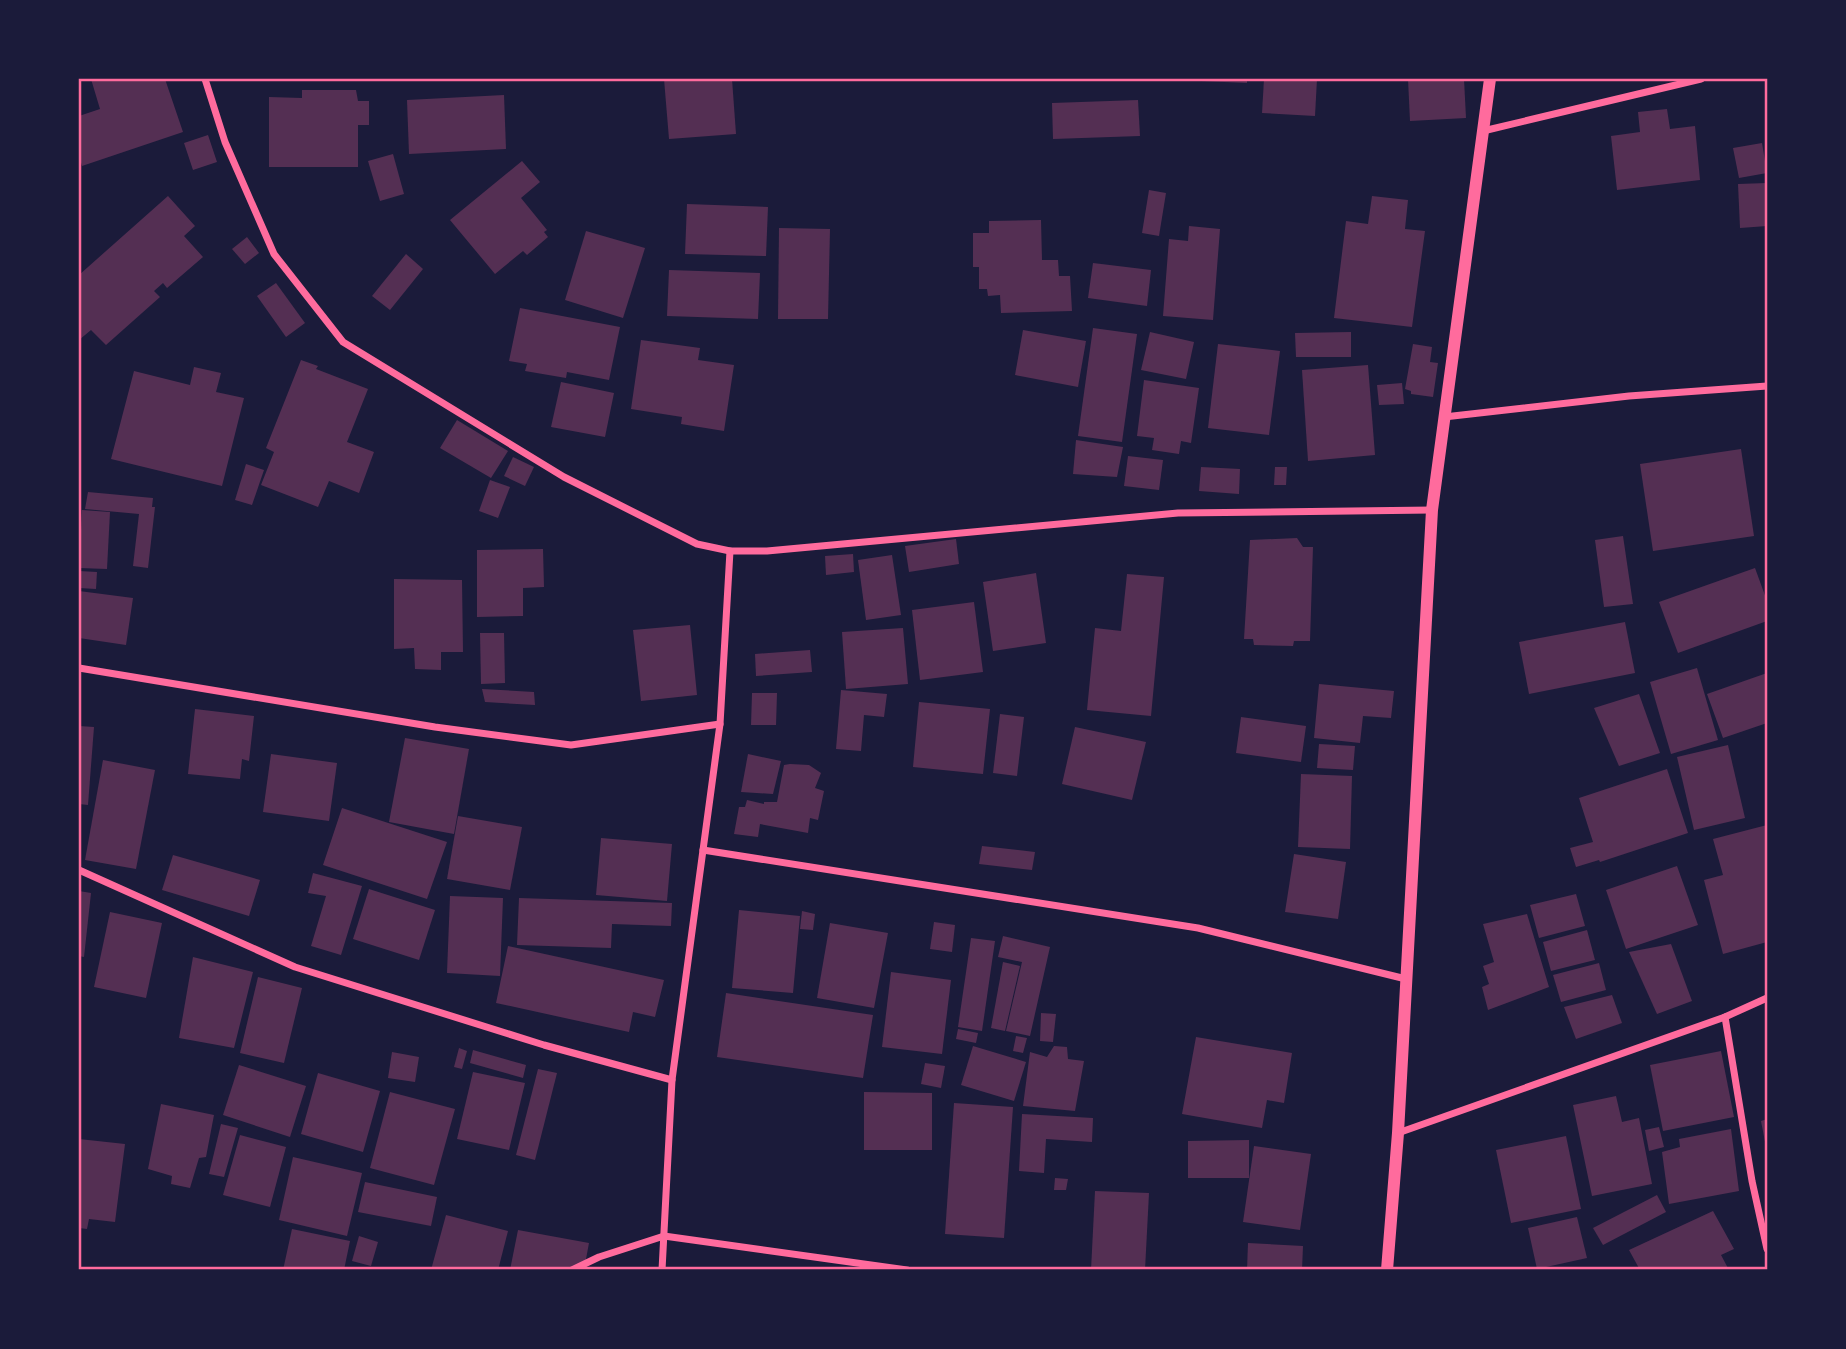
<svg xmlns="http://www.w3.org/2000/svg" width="1846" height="1349" viewBox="0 0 1846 1349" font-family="Mulish,sans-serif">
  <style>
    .building { fill: #542f53 }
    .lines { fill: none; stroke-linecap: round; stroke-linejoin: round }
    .minor { stroke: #ff6b9d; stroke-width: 7 }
    .tertiary { stroke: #ff6b9d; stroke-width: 12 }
    .neatline { fill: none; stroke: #ff6b9d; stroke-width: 2.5 }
  </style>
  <rect width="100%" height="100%" fill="#1b1b3a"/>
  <g class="building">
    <path d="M91,79H165L183,132L82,166L79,156V116L100,109Z"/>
    <path d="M664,79H732L736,134L669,139Z"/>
    <path d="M1201,79H1247V83L1201,81Z"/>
    <path d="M1264,79H1317L1315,116L1262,113Z"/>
    <path d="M1408,79H1464L1466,118L1410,121Z"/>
    <path d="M302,90H356L358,101H369V125H358V167H269V97L302,98Z"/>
    <path d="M504,95L506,149L409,154L407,100Z"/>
    <path d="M1138,100L1140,136L1053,139L1052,103Z"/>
    <path d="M1667,109L1670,129L1695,126L1700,180L1617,190L1611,136L1640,132L1638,112Z"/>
    <path d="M208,135L217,162L193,170L184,143Z"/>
    <path d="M1762,143L1767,173L1739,178L1733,148Z"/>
    <path d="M393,154L404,194L380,201L368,161Z"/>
    <path d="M522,161L540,182L521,198L547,230L544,232L548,237L527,255L523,251L495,274L450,220Z"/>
    <path d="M1767,183V226L1740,228L1738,184Z"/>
    <path d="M1149,190L1166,193L1159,236L1142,233Z"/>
    <path d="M168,196L195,226L184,236L203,257L167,288L163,283L154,291L160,297L106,345L91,330L79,340V275Z"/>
    <path d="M1372,196L1408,200L1405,229L1425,231L1412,327L1334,318L1346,221L1368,224Z"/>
    <path d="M687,204L768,207L766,256L685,254Z"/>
    <path d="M1041,220L1042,260H1058L1059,276H1070L1072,311L1001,313L1000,295L988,296L987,289H979V267H973V233H989V221Z"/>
    <path d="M1189,226L1220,229L1213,320L1163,316L1169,239L1188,241Z"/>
    <path d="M779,228L830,229L828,319H778Z"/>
    <path d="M586,231L645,248L623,318L565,300Z"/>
    <path d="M247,237L259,253L245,264L232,249Z"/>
    <path d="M406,254L423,269L390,310L372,296Z"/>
    <path d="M1093,263L1151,270L1147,306L1088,298Z"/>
    <path d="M669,270L760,273L758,319L667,316Z"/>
    <path d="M276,283L305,323L286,337L257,296Z"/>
    <path d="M520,308L620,327L609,380L567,372L566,378L525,371L527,364L509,361Z"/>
    <path d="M1093,328L1137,334L1122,442L1078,436Z"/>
    <path d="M1023,330L1086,341L1078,387L1015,375Z"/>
    <path d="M1150,332L1194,342L1186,379L1141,370Z"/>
    <path d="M1351,332V357H1296L1295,333Z"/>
    <path d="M641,340L700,348L698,360L734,365L724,431L681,424L682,417L631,409Z"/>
    <path d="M1218,344L1280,351L1269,435L1208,428Z"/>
    <path d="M1413,344L1432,347L1430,362L1438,363L1433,397L1411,394V391L1405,389Z"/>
    <path d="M301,360L318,366L316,369L368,389L347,442L374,452L359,493L329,481L318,507L261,485L274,452L266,448Z"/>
    <path d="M1368,365L1375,455L1308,461L1302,370Z"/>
    <path d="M194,367L221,373L216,392L244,398L222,486L111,459L134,371L190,385Z"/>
    <path d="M1144,380L1199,388L1191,443L1181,441L1179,454L1152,450L1154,438L1137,436Z"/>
    <path d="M561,382L614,393L605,437L551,427Z"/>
    <path d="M1402,383L1404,404L1379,405L1377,385Z"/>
    <path d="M457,420L508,451L491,478L440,448Z"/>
    <path d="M1076,440L1123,447L1117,477L1073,474Z"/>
    <path d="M1741,449L1754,536L1653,551L1640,464Z"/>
    <path d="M1128,456L1163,460L1159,490L1124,486Z"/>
    <path d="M513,457L534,467L525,486L504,476Z"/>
    <path d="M246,464L264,470L252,505L235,500Z"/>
    <path d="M1201,467L1240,469L1239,494L1199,491Z"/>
    <path d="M1275,467H1287L1286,485H1274Z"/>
    <path d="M490,480L510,487L498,518L479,511Z"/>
    <path d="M88,492L153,498L152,507H155L148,568L133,566L139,514L85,509Z"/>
    <path d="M82,510L110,512L107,569L79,568Z"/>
    <path d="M1623,536L1633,604L1604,607L1595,540Z"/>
    <path d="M1297,538L1303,547H1313L1310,641H1294L1293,646L1254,645L1253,639H1244L1250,540Z"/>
    <path d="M956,539L959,564L909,572L905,546Z"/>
    <path d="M543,549L544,587L523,588V616L477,617V550Z"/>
    <path d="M853,554L854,572L826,575L825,556Z"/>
    <path d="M892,555L901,615L866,620L858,560Z"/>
    <path d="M1755,568L1767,601V621L1678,653L1659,602Z"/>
    <path d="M79,571L97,572L96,589L79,588Z"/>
    <path d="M1036,573L1046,643L993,651L983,582Z"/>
    <path d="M1127,574L1164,577L1151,716L1087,710L1095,628L1121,631Z"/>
    <path d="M394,579L462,580L463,652H441V670L415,669L414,648L394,649Z"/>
    <path d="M79,591L133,598L126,645L79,638Z"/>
    <path d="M974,602L983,672L920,680L912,610Z"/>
    <path d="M1625,622L1635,673L1529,694L1519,642Z"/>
    <path d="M690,625L697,695L641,701L633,630Z"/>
    <path d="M903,628L908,684L846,689L842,632Z"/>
    <path d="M480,633H504L505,683L481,684Z"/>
    <path d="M810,650L812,672L756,676L755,654Z"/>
    <path d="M1697,668L1718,740L1671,754L1650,682Z"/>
    <path d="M1767,673V723L1723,738L1707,694Z"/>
    <path d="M1319,684L1394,691L1391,718L1363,716L1360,743L1314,738Z"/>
    <path d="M482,689L534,692L535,705L485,702Z"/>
    <path d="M841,690L887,694L884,717L864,715L861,751L836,749Z"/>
    <path d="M752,693H777L776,725H751Z"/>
    <path d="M1639,694L1660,753L1619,766L1594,708Z"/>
    <path d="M919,702L990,709L983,774L913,767Z"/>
    <path d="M195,709L254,716L249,761L242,759L240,779L188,774Z"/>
    <path d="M1000,714L1024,717L1017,776L993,773Z"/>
    <path d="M1241,717L1306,726L1301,762L1236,753Z"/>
    <path d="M79,726L94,727L88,805L79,804Z"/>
    <path d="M1075,727L1146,742L1132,800L1062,784Z"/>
    <path d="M405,738L469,749L454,834L389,822Z"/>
    <path d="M1319,744L1355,746L1353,770L1317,768Z"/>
    <path d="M1728,745L1745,818L1694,830L1677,757Z"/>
    <path d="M271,754L337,763L329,821L263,812Z"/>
    <path d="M748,754L781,761L773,794L741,792Z"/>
    <path d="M103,760L155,770L136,869L85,860Z"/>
    <path d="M790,764L809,765L821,773L815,788L824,791L818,820L810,818L808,833L760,824L758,837L734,834L739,807H745L747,800L764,804V802H777L784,765Z"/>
    <path d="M1667,769L1688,833L1600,862L1599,860L1576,867L1570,848L1593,842L1579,798Z"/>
    <path d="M1301,774L1352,776L1350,849L1298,847Z"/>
    <path d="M342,808L447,842L427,899L323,865Z"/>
    <path d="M458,816L522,827L510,890L447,879Z"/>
    <path d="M1767,825V942L1723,954L1704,880L1723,875L1713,839Z"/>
    <path d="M601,838L672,844L667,901L596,895Z"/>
    <path d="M982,846L1035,852L1032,870L979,864Z"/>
    <path d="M1294,854L1346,862L1338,919L1285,912Z"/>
    <path d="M173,855L260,880L249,916L162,890Z"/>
    <path d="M1677,866L1698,925L1626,949L1606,890Z"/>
    <path d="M313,873L362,886L341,955L311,946L326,896L308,893Z"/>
    <path d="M369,889L435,910L419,960L353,939Z"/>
    <path d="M79,891L91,893L84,957L79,956Z"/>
    <path d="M1576,894L1585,926L1539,938L1530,905Z"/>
    <path d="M450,896L503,898L500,976L447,973Z"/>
    <path d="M519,898L672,903L671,926L612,924L611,948L517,945Z"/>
    <path d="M739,910L800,916L793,993L732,988Z"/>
    <path d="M802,911L815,914L813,930L800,929Z"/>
    <path d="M110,912L162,923L146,998L94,987Z"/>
    <path d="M1527,914L1549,987L1488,1010L1482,987L1489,984L1483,966L1494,962L1483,924Z"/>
    <path d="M934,922L955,925L952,952L930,949Z"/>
    <path d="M830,923L888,933L874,1008L817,998Z"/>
    <path d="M1587,930L1595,960L1551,971L1543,942Z"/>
    <path d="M1003,936L1050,947L1030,1036L1006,1031L1022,962L998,957Z"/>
    <path d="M971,938L995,941L982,1031L958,1027Z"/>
    <path d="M1671,944L1692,1001L1657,1014L1629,952Z"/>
    <path d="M508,946L664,980L655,1017L633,1012L629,1032L496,1003Z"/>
    <path d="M193,957L253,972L234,1048L179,1038Z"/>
    <path d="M1003,962L1020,966L1005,1031L991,1028Z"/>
    <path d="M1599,963L1606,990L1561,1002L1553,975Z"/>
    <path d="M891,972L951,980L942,1054L882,1047Z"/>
    <path d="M258,977L302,988L284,1063L240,1053Z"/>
    <path d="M726,993L873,1015L863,1078L717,1057Z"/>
    <path d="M1612,995L1622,1023L1576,1039L1564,1007Z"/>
    <path d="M1041,1013L1056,1014L1053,1042L1040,1041Z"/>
    <path d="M958,1029L978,1033L976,1043L956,1039Z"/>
    <path d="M1016,1036L1027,1038L1023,1053L1013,1051Z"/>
    <path d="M1196,1037L1292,1053L1284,1103L1267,1100L1262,1128L1182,1114Z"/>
    <path d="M973,1046L1026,1062L1014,1101L961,1085Z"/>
    <path d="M1054,1046L1067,1047L1068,1059L1084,1061L1075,1111L1023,1106L1030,1052L1047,1057Z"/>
    <path d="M459,1048L467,1051L462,1069L454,1067Z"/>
    <path d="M473,1050L526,1065L523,1078L470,1063Z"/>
    <path d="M1721,1051L1734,1117L1663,1131L1650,1065Z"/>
    <path d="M392,1052L419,1057L415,1082L388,1078Z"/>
    <path d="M925,1063L945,1066L941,1088L921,1084Z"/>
    <path d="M239,1065L306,1086L290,1137L223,1115Z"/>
    <path d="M538,1069L557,1073L535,1160L516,1155Z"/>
    <path d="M473,1072L525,1083L509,1150L457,1139Z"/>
    <path d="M318,1073L380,1091L363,1152L301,1134Z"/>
    <path d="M390,1092L455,1109L434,1185L370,1168Z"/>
    <path d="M864,1092L932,1093V1150H864Z"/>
    <path d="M1616,1096L1622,1122L1639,1118L1652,1184L1592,1196L1573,1105Z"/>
    <path d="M954,1103L1013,1107L1004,1238L945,1234Z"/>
    <path d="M161,1104L214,1115L206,1157L199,1158L190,1188L171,1184L172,1176L148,1169Z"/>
    <path d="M1022,1114L1093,1118L1092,1142L1046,1139L1044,1173L1019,1171Z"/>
    <path d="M1767,1119V1147H1766L1761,1121Z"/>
    <path d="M221,1124L238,1128L224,1177L209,1174Z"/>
    <path d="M1659,1127L1664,1147L1649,1151L1645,1130Z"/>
    <path d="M1731,1129L1739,1191L1669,1204L1662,1152L1680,1147L1679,1139Z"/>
    <path d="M240,1135L286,1147L270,1207L223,1195Z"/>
    <path d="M1566,1136L1581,1209L1511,1223L1496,1150Z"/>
    <path d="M79,1139L125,1144L115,1222L89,1219L87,1229L79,1228Z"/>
    <path d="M1249,1140V1178H1188V1141Z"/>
    <path d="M1254,1146L1311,1154L1300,1230L1243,1222Z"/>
    <path d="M293,1157L362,1173L347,1236L279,1220Z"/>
    <path d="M1055,1178L1068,1179L1066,1190H1054Z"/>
    <path d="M365,1182L437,1197L431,1226L358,1212Z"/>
    <path d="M1095,1191L1149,1193L1145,1270H1091Z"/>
    <path d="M1657,1195L1666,1212L1603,1245L1593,1228Z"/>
    <path d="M1713,1211L1734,1249L1721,1255L1729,1270H1640L1629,1250Z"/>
    <path d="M446,1215L508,1231L498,1270H431Z"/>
    <path d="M1577,1217L1587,1258L1537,1269L1528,1228Z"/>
    <path d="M292,1229L350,1241L344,1270H283Z"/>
    <path d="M518,1230L589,1243L584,1270H510Z"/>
    <path d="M359,1236L378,1242L371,1266L352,1261Z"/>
    <path d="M1248,1243L1303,1246L1302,1270H1247Z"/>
  </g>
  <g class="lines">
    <g class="minor">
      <path d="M205,79L225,142L274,254L343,342L564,477L697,544L730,551H767L1178,513L1432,510"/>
      <path d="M1483,131L1701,79"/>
      <path d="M1444,417L1629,396L1767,386"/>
      <path d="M79,668L435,727L571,745L720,724"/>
      <path d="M703,850L1198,928L1406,979"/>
      <path d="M79,870L295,967L544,1045L672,1080"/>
      <path d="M1725,1017L1752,1181L1767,1249"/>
      <path d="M1398,1133L1725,1017L1767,998"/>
      <path d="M572,1270L599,1257L664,1236L907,1270"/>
      <path d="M662,1270L672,1080L720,724L730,551"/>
    </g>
    <path class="tertiary" d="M1387,1270L1398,1133L1432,510L1490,79"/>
  </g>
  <rect width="1846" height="1349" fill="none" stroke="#1b1b3a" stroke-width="161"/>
  <rect x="80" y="80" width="1686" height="1188" class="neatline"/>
</svg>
